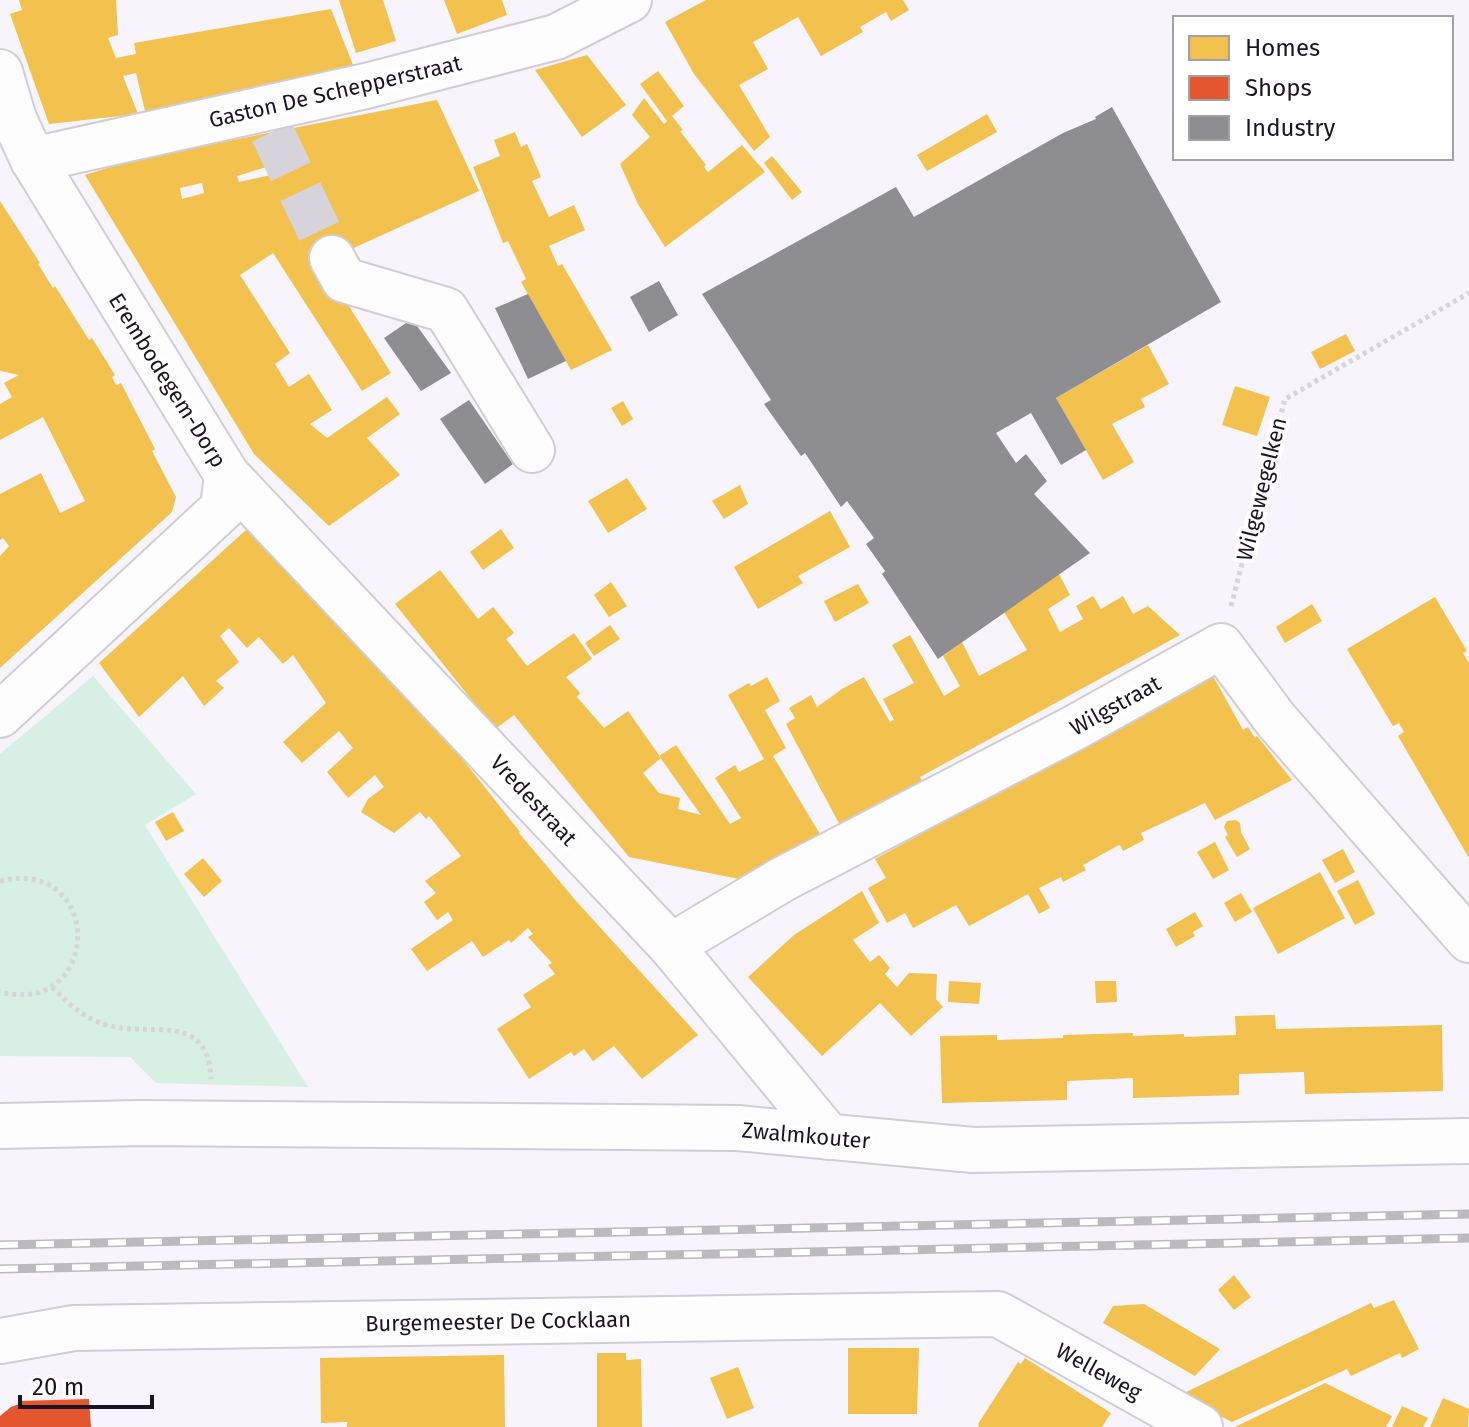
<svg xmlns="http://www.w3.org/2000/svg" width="1469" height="1427" viewBox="0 0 1469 1427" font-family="'Fira Sans',sans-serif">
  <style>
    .green { fill: #d7f0e3 }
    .homes { fill: #f2c14e; fill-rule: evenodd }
    .shops { fill: #e4572e }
    .industry { fill: #8d8d92 }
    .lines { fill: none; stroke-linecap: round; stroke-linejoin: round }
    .minor-tunnel { stroke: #d6d3da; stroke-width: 44; stroke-dasharray: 44 22; stroke-linecap: butt }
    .minor-casing { stroke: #d1cdd6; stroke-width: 48 }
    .path { stroke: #d6d5d7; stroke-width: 5; stroke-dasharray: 4 4; stroke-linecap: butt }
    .minor { stroke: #fefdfe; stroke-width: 44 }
    .rail-casing { stroke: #bcbabd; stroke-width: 9 }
    .rail { stroke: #fff; stroke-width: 6; stroke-dasharray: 18; stroke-linecap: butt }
    .labels { text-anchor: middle; stroke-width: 8; stroke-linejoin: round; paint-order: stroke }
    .street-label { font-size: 22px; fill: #1a1520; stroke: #fff }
  </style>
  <rect width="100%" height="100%" fill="#f7f4fb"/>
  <path class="green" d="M93,676L196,794L145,825L308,1087L156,1083L130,1057L0,1056V754Z"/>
  <g class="homes">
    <path d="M19,0H116L118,35L108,38L116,58L136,54L134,43L331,9L353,65L224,97L145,111L136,73L123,76L138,114L49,124L10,14L22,10Z"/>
    <path d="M339,0H383L396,41L356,53Z"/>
    <path d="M444,0H502L507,15L457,34Z"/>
    <path d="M706,0H903L909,10L891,21L886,12L860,27L863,32L821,56L798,17L753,42L768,69L739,85L770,137L754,151L694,74L665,22Z"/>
    <path d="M587,55L626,105L582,137L535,70Z"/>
    <path d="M658,71L684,106L672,116L683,130L680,131L706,165L704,167L708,172L742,145L765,172L665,247L638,204L620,164L650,137L632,115L644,98L664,124L667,121L640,84Z"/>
    <path d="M437,100L479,191L325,261L352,311L391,373L362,391L273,253L240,275L290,353L275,364L289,387L309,374L332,410L310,424L327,438L387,397L400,414L367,438L400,475L329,526L254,454L85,175L136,159ZM276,164L280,173L239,182L237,176ZM202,183L204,193L182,199L180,188Z"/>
    <path d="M987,114L997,132L927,171L917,155Z"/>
    <path d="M515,132L521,147L527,144L541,177L532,181L549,217L574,205L585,230L549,246L558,266L562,264L612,350L571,370L521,282L526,279L508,241L503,243L473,167L500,156L494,140Z"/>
    <path d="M772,156L802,192L792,200L764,163Z"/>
    <path d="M0,201L40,263L38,264L53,288L55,286L89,340L92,338L115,375L112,377L116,385L121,383L155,449L152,451L176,497L172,512L0,668V556L9,546L3,538L0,540V494L41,473L60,513L85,501L43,417L0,440V404L12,397L4,383L19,375L0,371Z"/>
    <path d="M1346,334L1355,351L1320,369L1311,352Z"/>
    <path d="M1148,345L1169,384L1141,399L1145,407L1112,424L1134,462L1103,480L1056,398Z"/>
    <path d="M1235,386L1270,397L1257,436L1222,425Z"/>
    <path d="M623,401L633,419L622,426L611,408Z"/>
    <path d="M627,478L647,509L608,533L588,501Z"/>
    <path d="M740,485L748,504L724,519L712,501Z"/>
    <path d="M830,511L850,547L798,576L803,583L758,609L734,567Z"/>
    <path d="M256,521L342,610L476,776L520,832L519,833L577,902L698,1035L642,1079L614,1046L593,1061L584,1049L574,1056L571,1052L529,1079L497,1029L531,1007L523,995L555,974L548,965L552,963L528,937L533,934L528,928L511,943L509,940L483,957L472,941L427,971L411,949L453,920L448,912L437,920L424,902L436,893L425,881L461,856L429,816L426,819L420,812L394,833L361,812L368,799L384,787L375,775L348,798L327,772L353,748L339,731L302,763L283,742L326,703L293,655L283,664L259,637L247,648L229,628L220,636L239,662L216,681L224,688L204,706L183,676L139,717L99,663Z"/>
    <path d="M501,529L514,548L483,570L470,552Z"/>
    <path d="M440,570L478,619L493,607L514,633L506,639L527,666L574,633L592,659L566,677L580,693L577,697L604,728L628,711L661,758L643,773L659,793L680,798L678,809L701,815L659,756L676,745L730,824L741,818L715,778L735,765L739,772L764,759L728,695L749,683L751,686L767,677L780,701L765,710L786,748L773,756L823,839L744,880L629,857L514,715L495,729L395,604Z"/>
    <path d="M1059,574L1070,595L1048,609L1060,632L1083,619L1076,606L1093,596L1101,609L1123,596L1133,614L1148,606L1180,635L920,777L924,785L842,829L786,724L795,718L789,708L811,695L817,707L842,689L864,677L890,722L894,720L883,699L914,683L892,645L910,635L944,696L960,686L943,656L962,642L979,676L1027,650L1004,612Z"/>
    <path d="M611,582L627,606L609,617L594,595Z"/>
    <path d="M858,584L869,603L835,622L824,601Z"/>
    <path d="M1435,597L1467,651L1463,653L1469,663V858L1398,736L1404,732L1399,723L1393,726L1347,649Z"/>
    <path d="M1312,604L1322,621L1285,643L1276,627Z"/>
    <path d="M610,625L620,639L594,656L585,643Z"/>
    <path d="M1213,676L1243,730L1248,727L1255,738L1257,736L1292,780L1215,820L1205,803L1141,833L1144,840L1123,851L1120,845L1117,846L1083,865L1086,870L1063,882L1061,877L1039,888L1050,908L1039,914L1028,894L969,926L956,905L913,928L905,913L887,923L868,888L886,878L875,859Z"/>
    <path d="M173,812L184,831L166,841L155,822Z"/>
    <path d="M1236,820L1240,823L1241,832L1250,849L1237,857L1225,837L1228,835L1224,827L1227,821Z"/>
    <path d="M1215,842L1229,870L1213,879L1197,852Z"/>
    <path d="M1343,849L1355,872L1335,883L1322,860Z"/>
    <path d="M203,858L222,881L204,897L184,874Z"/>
    <path d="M1320,872L1345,918L1278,954L1253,908Z"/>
    <path d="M1358,880L1375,914L1355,925L1337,891Z"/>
    <path d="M862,891L879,923L853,940L870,962L879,955L890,968L885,974L897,987L909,973L937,974L936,999L943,1007L911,1036L880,1003L822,1056L748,977L794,935Z"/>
    <path d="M1241,893L1252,912L1235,922L1224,903Z"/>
    <path d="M1195,912L1203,926L1193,932L1195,936L1176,947L1166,929Z"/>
    <path d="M949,981L981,983L979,1004L948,1002Z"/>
    <path d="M1095,981H1116L1117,1002L1096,1003Z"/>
    <path d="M1275,1015L1276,1029L1442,1025L1443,1091L1305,1094L1304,1072L1239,1074V1095L1133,1098V1078L1067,1081V1100L942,1103L940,1036L997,1035V1040L1063,1038V1035L1133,1033V1036L1184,1034V1037L1236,1035L1235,1016Z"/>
    <path d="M1234,1275L1251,1297L1234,1310L1218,1290Z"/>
    <path d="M1394,1300L1419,1349L1402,1358L1400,1353L1351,1376L1347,1369L1232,1422L1184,1398V1393L1371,1303L1374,1308Z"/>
    <path d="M1144,1304L1220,1349L1195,1376L1103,1323L1113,1306Z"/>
    <path d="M848,1348H919L917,1414H848Z"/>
    <path d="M597,1353H626V1360L641,1359L642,1427H597Z"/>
    <path d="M504,1355L505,1427H347V1422L321,1423L320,1358Z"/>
    <path d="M1025,1358L1111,1413L1102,1427H979L978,1424L1018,1362L1021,1364Z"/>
    <path d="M738,1367L754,1408L727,1419L710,1378Z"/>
    <path d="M1325,1383L1392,1416L1386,1427H1235Z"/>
    <path d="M1443,1398L1469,1409L1468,1427H1430Z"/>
    <path d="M1402,1406L1428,1418L1423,1427H1392Z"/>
  </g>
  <path class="shops" d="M89,1399L91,1427H0V1416L11,1407L19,1404L18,1401Z"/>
  <g class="industry">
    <path d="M1112,107L1221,302L1056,398L1086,450L1061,465L1031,413L996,433L1016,463L1026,454L1047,481L1034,494L1090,553L938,659L882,574L885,571L866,544L874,538L847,501L841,507L805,453L801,456L764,404L771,400L702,294L896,187L914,217L1063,133L1096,119L1095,117Z"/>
    <path d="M659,281L678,315L649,332L630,297Z"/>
    <path d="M528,294L566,361L528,379L495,308Z"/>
    <path d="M412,319L451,373L421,391L384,338Z"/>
    <path d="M469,400L513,464L485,484L440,419Z"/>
  </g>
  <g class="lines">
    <path class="minor-tunnel" d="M272,132L332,258"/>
    <g class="minor-casing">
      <g id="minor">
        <path d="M0,72L14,119L33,160L227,475L223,508L0,715"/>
        <path d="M33,160L366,86L556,37L629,0"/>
        <path d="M332,258L344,280L446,310L532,450"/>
        <path d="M227,475L671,946L829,1137"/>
        <path d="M671,946L783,879L1074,728L1221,646L1276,720L1469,940"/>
        <path d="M0,1126L142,1123L737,1128L973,1150L1469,1141"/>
        <path d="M0,1341L74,1328L998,1314L1200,1427"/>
      </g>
    </g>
    <g class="path">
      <path d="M1231,606L1285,399L1469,293"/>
      <path d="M0,881C105,856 102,1018 0,992"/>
      <path d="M52,987C69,1004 83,1018 107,1025C151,1038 208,1010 211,1079"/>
    </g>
    <use href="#minor" class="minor"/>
    <g class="rail-casing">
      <g id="rail">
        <path d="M0,1245L1469,1214"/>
        <path d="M0,1269L1469,1238"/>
      </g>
    </g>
    <use href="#rail" class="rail"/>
  </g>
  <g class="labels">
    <g class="street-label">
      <text transform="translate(335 91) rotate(-13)" y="8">Gaston De Schepperstraat</text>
      <text transform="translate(168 380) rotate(58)" y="8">Erembodegem-Dorp</text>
      <text transform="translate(1261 489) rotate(-76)" y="8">Wilgewegelken</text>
      <text transform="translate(1115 705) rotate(-29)" y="8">Wilgstraat</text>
      <text transform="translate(534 800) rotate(47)" y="8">Vredestraat</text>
      <text transform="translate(806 1135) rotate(5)" y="8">Zwalmkouter</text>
      <text transform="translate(498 1321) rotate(-1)" y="8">Burgemeester De Cocklaan</text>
      <text transform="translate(1099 1371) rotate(29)" y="8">Welleweg</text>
    </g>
  </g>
  <rect x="1173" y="16" width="280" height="144" fill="#ffffff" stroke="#a3a1a6" stroke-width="2"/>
  <rect x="1189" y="36" width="40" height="24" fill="#f2c14e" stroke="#a3a1a6" stroke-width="2"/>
  <text x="1245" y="56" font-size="24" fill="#1a1520">Homes</text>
  <rect x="1189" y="76" width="40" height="24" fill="#e4572e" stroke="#a3a1a6" stroke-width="2"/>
  <text x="1245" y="96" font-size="24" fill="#1a1520">Shops</text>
  <rect x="1189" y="116" width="40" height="24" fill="#8d8d92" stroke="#a3a1a6" stroke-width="2"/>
  <text x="1245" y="136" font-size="24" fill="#1a1520">Industry</text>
  <path d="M20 1395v12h132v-12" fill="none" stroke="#1a1520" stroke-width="4"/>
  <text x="32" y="1395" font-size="24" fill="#1a1520" stroke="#ffffff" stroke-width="6" paint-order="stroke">20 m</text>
</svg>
